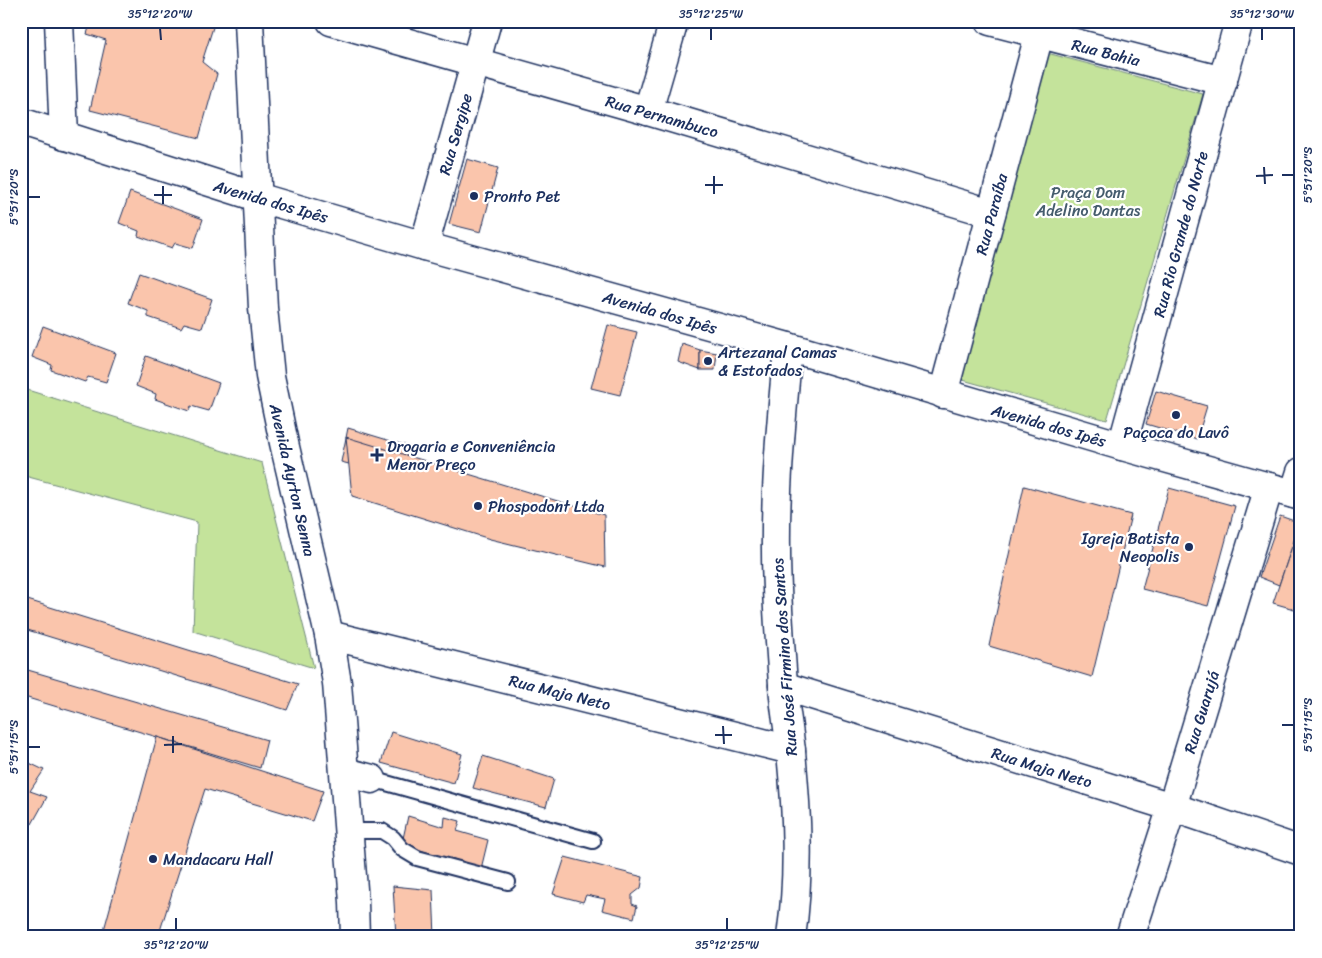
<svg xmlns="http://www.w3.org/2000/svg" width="1322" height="958" viewBox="0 0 1322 958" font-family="Sriracha,sans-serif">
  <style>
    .green { fill: #c4e39b; stroke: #70897c }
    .building { fill: #fac5ac; stroke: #1b2f5e }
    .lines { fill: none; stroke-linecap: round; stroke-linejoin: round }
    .service-casing { stroke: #1b2f5e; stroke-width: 18 }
    .minor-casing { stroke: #1b2f5e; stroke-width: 31 }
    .tertiary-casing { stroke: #1b2f5e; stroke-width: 31 }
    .primary-casing { stroke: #1b2f5e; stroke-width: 31 }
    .service { stroke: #fff; stroke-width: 14 }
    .minor { stroke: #fff; stroke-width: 28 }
    .tertiary { stroke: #fff; stroke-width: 28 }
    .primary { stroke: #fff; stroke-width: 28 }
    .ticks { fill: none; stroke: #1b2f5e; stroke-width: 2 }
    .poi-dot { fill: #1b2f5e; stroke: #fff; stroke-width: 2 }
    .labels { text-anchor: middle; stroke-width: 4.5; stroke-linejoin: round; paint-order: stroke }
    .street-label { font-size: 16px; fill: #1b2f5e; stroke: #fff }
    .park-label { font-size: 16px; fill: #455c6d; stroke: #fff }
    .poi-label { font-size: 16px; fill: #1b2f5e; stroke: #fff; text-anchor: start }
    .neatline { fill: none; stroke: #1b2f5e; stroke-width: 2 }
    .ticks-label { font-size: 12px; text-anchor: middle; fill: #1b2f5e }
  </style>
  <rect width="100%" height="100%" fill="#fff"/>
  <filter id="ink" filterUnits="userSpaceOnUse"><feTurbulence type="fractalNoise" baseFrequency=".02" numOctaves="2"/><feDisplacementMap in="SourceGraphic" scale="10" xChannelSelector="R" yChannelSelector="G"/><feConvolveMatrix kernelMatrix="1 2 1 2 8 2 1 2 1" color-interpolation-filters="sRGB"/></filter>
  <g filter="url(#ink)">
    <g class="green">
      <path d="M1047,53L1203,94L1107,420L952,377Z"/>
      <path d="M21,388L262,463L314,668L193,631L197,522L21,475Z"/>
    </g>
    <g class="building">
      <path d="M91,21H215L202,62L217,74L199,138L90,110L106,40L87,34Z"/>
      <path d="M467,159L498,168L481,232L449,224Z"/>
      <path d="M130,192L203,219L193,248L175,243L172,248L138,236L139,231L119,223Z"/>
      <path d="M139,273L212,299L202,328L184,323L181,328L148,317V311L128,303Z"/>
      <path d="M608,325L637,332L620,395L591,388Z"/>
      <path d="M43,326L116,353L106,382L88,377L85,382L51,370L52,365L32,357Z"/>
      <path d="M682,344L700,350V370L678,362Z"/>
      <path d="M700,350L717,353L715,370H700Z"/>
      <path d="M146,356L219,383L209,411L191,406L189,411L155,399L156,394L136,386Z"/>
      <path d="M1156,391L1207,406L1197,439L1146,424Z"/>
      <path d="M348,428L414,448L404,478L341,462Z"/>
      <path d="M346,437L604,515L605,567L490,539L352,496Z"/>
      <path d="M1024,486L1131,515L1092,677L989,646Z"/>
      <path d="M1169,488L1235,506L1208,606L1142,589Z"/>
      <path d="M1280,516L1300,523L1279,585L1259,577Z"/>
      <path d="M1300,523H1301V611L1273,603Z"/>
      <path d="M21,598L298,684L287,710L21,628Z"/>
      <path d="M21,668L267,740L260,768L21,696Z"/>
      <path d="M391,732L462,754L454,783L381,763Z"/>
      <path d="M157,737L323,791L312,821L205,789L158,937H102Z"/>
      <path d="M483,756L554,779L546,807L473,788Z"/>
      <path d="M21,759L44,770L30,791L47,797L32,824L21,819Z"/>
      <path d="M408,816L444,827L445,817L460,821L457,831L488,840L481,869L451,858L446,864L434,861L431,854L402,843Z"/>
      <path d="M565,857L643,877L641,888L632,895V904L637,906L634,918L602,910L605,899L586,895L583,902L553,894Z"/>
      <path d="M393,886L433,890L435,937H396Z"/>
    </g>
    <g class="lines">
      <g class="service-casing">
        <g id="service">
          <path d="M372,779L593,841"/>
          <path d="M349,831H382L393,838L402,849L417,858L508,882"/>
        </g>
      </g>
      <g class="minor-casing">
        <g id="minor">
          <path d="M59,21L64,136"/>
          <path d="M331,21L648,111L991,213"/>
          <path d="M990,21L1223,81"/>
          <path d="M648,111L674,21"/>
          <path d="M21,122L257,197"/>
          <path d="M424,246L487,21"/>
          <path d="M788,347C782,415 775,483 776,551C776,595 780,640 783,684C784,707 789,729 791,752C797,813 800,875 791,937"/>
          <path d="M943,394L1039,35"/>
          <path d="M1122,446L1239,21"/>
          <path d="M1294,494L1301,472"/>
          <path d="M329,635L791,750"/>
          <path d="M783,686L1172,807L1301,851"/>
          <path d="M345,772L372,779"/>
          <path d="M1130,937L1172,807L1269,487"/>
        </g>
      </g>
      <g class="tertiary-casing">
        <path id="tertiary" d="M257,197L424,246L788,347L1122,446L1301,496"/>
      </g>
      <g class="primary-casing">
        <path id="primary" d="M249,21L263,308L270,376L284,443L329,635L337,683L354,902L355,937"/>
      </g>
      <use href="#service" class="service"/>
      <use href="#minor" class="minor"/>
      <use href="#tertiary" class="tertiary"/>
      <use href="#primary" class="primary"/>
    </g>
  </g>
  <path class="ticks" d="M160,28L161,40M711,28V40M1262,28V40M1264,167L1265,184M1282,175H1294M714,176V194M1256,176L1273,175M705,185H723M163,186V204M154,195H172M28,197H40M1282,725H1294M723,726L724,744M715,735H732M173,736V753M164,745L182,744M28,747H40M176,918V930M727,918V930"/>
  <g class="poi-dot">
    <circle cx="474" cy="196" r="5"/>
    <circle cx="708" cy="361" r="5"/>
    <circle cx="1176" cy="415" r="5"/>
    <path d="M374.5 447.5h5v5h5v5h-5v5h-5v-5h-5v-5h5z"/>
    <circle cx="478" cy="506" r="5"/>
    <circle cx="1189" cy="547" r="5"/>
    <circle cx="153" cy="859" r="5"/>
  </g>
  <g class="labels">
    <g class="street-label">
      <text transform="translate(1106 52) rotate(14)" y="6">Rua Bahia</text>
      <text transform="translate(662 116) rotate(16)" y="6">Rua Pernambuco</text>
      <text transform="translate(455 134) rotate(-74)" y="6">Rua Sergipe</text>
      <text transform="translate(271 201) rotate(16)" y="6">Avenida dos Ipês</text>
      <text transform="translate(991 214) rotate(-75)" y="6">Rua Paraíba</text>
      <text transform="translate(1180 234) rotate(-75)" y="6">Rua Rio Grande do Norte</text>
      <text transform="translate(660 312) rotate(16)" y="6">Avenida dos Ipês</text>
      <text transform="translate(1049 425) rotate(16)" y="6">Avenida dos Ipês</text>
      <text transform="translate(293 480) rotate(77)" y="6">Avenida Ayrton Senna</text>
      <text transform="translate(784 657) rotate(-94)" y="6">Rua José Firmino dos Santos</text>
      <text transform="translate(560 692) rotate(14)" y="6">Rua Maja Neto</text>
      <text transform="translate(1201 712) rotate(-73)" y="6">Rua Guarujá</text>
      <text transform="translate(1042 767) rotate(17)" y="6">Rua Maja Neto</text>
    </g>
    <g class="park-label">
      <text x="1088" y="198">Praça Dom<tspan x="1088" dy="18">Adelino Dantas</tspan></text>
    </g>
    <g class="poi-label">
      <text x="484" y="202">Pronto Pet</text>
      <text x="718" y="358">Artezanal Camas<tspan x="718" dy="18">&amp; Estofados</tspan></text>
      <text x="1176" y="438" text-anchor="middle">Paçoca do Lavô</text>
      <text x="387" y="452">Drogaria e Conveniência<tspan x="387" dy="18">Menor Preço</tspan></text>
      <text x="488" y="512">Phospodont Ltda</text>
      <text x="1179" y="544" text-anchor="end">Igreja Batista<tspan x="1179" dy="18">Neopolis</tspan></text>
      <text x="163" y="865">Mandacaru Hall</text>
    </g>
  </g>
  <rect width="1322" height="958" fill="none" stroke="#fff" stroke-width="55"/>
  <rect x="28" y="28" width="1266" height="902" class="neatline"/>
  <g class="ticks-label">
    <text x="160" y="18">35°12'20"W</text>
    <text x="711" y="18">35°12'25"W</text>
    <text x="1262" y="18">35°12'30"W</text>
    <text transform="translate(1308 175) rotate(-90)" y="4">5°51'20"S</text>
    <text transform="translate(14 197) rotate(-90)" y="4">5°51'20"S</text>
    <text transform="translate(1308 725) rotate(-90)" y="4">5°51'15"S</text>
    <text transform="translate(14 747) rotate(-90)" y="4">5°51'15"S</text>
    <text x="176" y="949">35°12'20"W</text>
    <text x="727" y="949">35°12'25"W</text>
  </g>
</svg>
